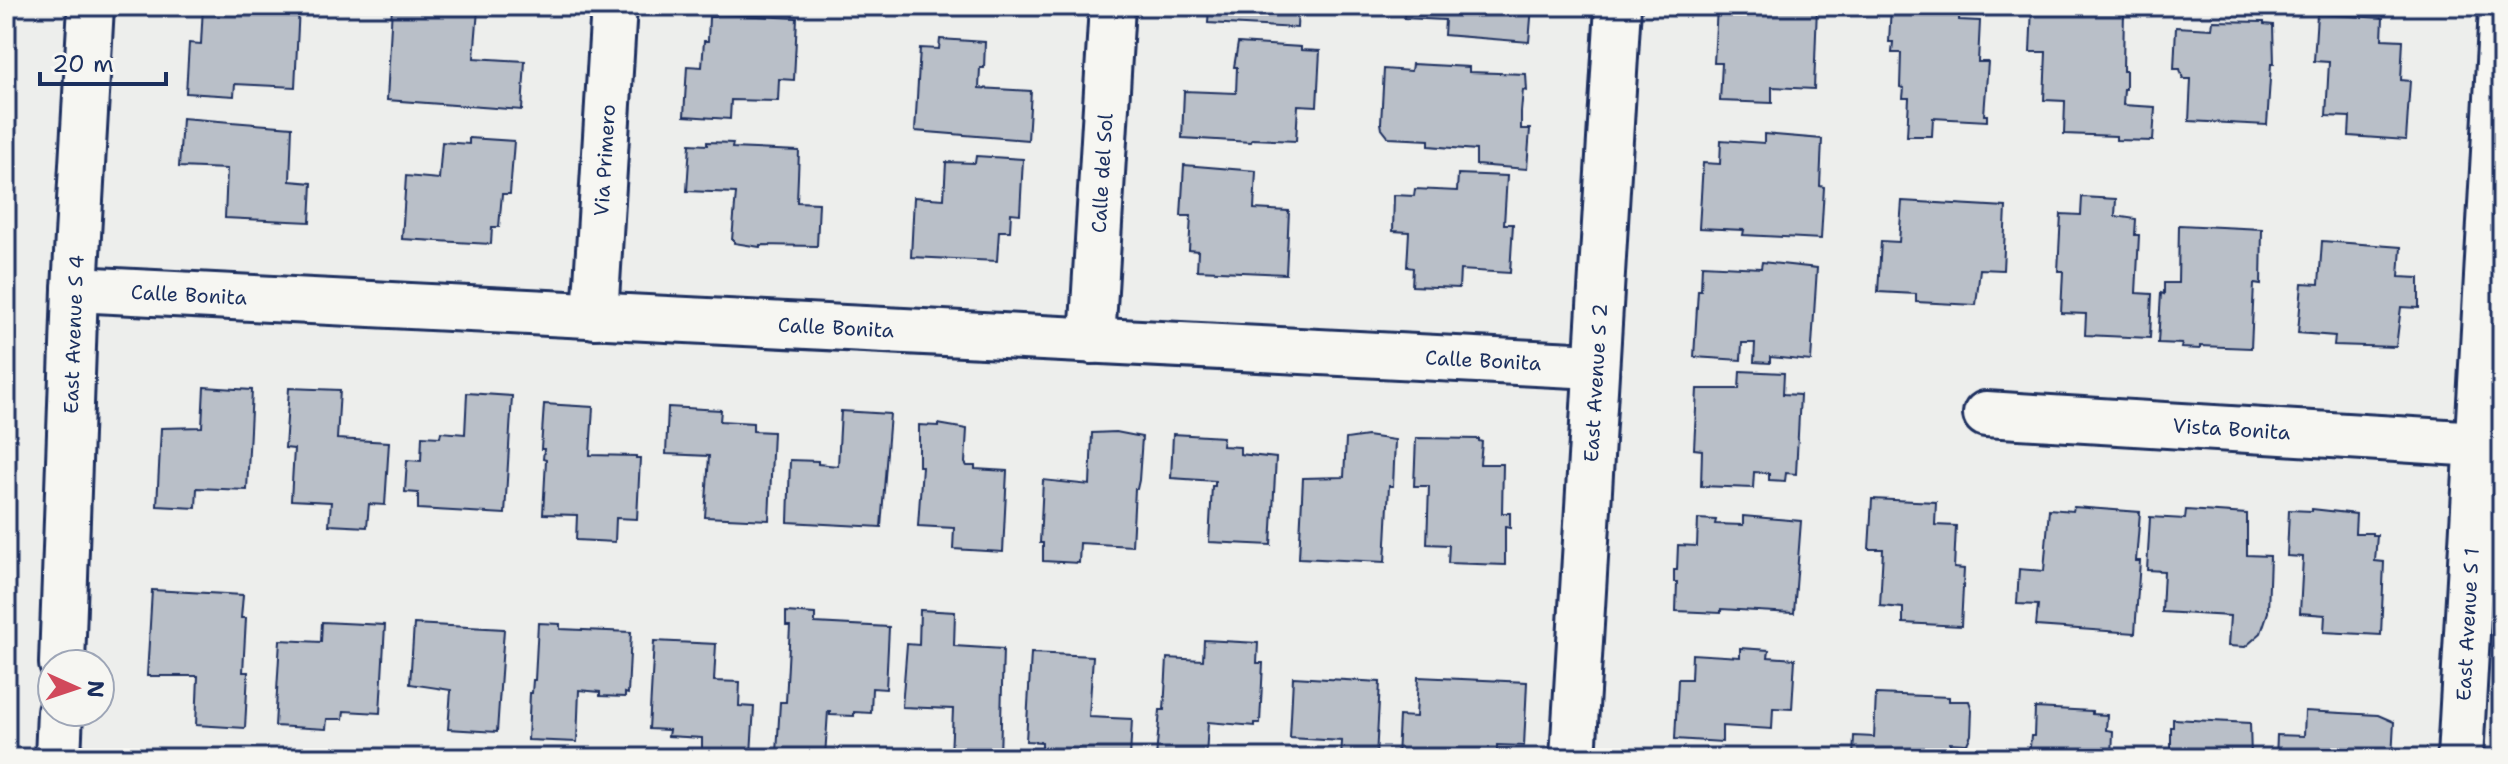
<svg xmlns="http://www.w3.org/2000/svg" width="2508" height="764" viewBox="0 0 2508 764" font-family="'Shantell Sans',sans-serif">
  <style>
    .building { fill: #b9bfc8; stroke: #1b2f5e; stroke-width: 2 }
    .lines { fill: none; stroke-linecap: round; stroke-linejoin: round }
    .minor-casing { stroke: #1b2f5e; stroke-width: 50 }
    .minor { stroke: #f6f6f2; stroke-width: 44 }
    .labels { text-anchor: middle; stroke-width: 6; stroke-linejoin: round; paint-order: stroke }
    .street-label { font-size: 20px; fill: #1b2f5e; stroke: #f6f6f2 }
  </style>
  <rect width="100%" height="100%" fill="#edeeec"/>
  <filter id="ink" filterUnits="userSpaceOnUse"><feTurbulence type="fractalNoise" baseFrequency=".0125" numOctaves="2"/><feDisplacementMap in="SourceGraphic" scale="16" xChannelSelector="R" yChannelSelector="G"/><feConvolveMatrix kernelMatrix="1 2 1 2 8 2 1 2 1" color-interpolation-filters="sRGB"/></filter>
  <g filter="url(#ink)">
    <g class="building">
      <path d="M203,6H299L295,87L235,84L234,96L186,93L189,43L201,44Z"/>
      <path d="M392,6L478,10L474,58L525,61L522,110L387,100Z"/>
      <path d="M922,6H1011V15L922,8Z"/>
      <path d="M1209,6H1298L1297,28L1208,23Z"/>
      <path d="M1405,6H1532L1529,42L1444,35L1445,20L1404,18Z"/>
      <path d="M1717,6H1817L1814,89L1772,87V103L1720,101L1722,63H1714Z"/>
      <path d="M1891,6H1960L1959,20L1980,21L1978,62H1988L1984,115H1987V121L1933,118L1932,136H1907L1909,98H1903L1904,88L1900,87L1901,53H1892L1893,42H1889Z"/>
      <path d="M2032,6L2124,8L2123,71H2126V89H2124L2123,105L2155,107L2153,141L2116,140V136L2064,134L2065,101L2044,100L2046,52H2030Z"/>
      <path d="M716,14L797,18L794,80L779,79L778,101L731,100L730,119L684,116L687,66L702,67L704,41H708L709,17H715Z"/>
      <path d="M2317,14L2383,18L2382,39L2403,40L2401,80L2410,81L2406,140L2349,136L2350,117L2326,116L2329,62L2314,61Z"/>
      <path d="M2213,21L2264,22V24L2273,25L2274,64H2271L2267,125L2189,121L2191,79H2183L2180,69H2174L2176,27L2212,29Z"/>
      <path d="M940,39L985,42L984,68H980L979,88L1031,91L1028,140L915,131L920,48L939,49Z"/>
      <path d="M1238,43L1301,47V50L1320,51L1317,106L1298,105L1296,141L1252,139L1251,142L1182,138L1184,91L1236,93L1237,67H1234Z"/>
      <path d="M1412,64L1469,67V72L1526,74L1527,91L1523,90L1521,112V129H1530L1527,169L1476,165V150L1429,146V140L1389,138L1382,129L1381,123L1384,69L1411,71Z"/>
      <path d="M182,118L292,127L290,181L312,183L310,222L225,218L227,169L179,167Z"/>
      <path d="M1764,134L1822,139L1820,186L1824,187L1821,239L1743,235L1744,230L1699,228L1703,163L1720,164L1721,140L1764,143Z"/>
      <path d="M469,138L514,141L510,194H502L499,227H492L491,244L402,239L406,176L439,179L442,142L469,144Z"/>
      <path d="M707,142L733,143L732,148L799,151L797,202L819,203L817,246L760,245V247L734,243V240H732L736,193L687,191L690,144L707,145Z"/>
      <path d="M976,156L1023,159L1020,214L1011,213L1010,231H999L997,261L911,257L914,197L944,199L946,162L975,163Z"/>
      <path d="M1184,165L1256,171L1254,209L1289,211L1286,274L1197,270L1198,251L1189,250L1191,216H1181Z"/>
      <path d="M1458,174L1507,176L1504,224H1513L1510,273L1460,270L1459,288L1412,286L1413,268L1407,267L1409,232L1393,231L1394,195L1414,196L1415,189L1457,191Z"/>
      <path d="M2082,197L2116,199L2115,216L2136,219L2135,235H2139L2136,293L2152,294L2150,338L2085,335L2086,314L2061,313L2063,271H2058L2061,214L2081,215Z"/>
      <path d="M1902,201L2006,207L2003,270L1980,269L1976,305L1916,302V294L1878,292L1881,241L1899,242Z"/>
      <path d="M2179,225L2262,229L2261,285L2254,284L2251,348L2200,346V349L2181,348L2182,344L2158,343L2161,293L2164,294V283H2178Z"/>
      <path d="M2322,241L2401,247L2399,277L2419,278V308L2401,307L2396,347L2334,345L2335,336L2298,333L2302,283L2319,284Z"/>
      <path d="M1762,262L1817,268L1811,361L1770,357V363L1754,362L1755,343H1742L1741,360L1694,357L1698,290H1701L1702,265L1761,268Z"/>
      <path d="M1740,371L1784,373L1783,394L1800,395L1796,474L1786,473L1785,481L1769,480V473L1754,472L1753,488L1701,486L1702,450L1694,449L1697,389H1739Z"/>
      <path d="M204,387L252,390L247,490L197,488L196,508L157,506L161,428L202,427Z"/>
      <path d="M289,388L340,390L337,439L389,442L385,505L369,504L367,527L329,525L331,502L291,500L294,449L285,448Z"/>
      <path d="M467,393L512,396L505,514L418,509V493L405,492L407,460L421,461L422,436L440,437L441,432L465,434Z"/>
      <path d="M544,404L593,407L590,455L636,456V458H640L637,519L616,518L615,542L576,540L577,515L543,514L546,460L543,459L544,449H541Z"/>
      <path d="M668,407L721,410L720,421L753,423V431L773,432L769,520L705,517L709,456L666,454Z"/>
      <path d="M841,411L890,414L881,527L788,522L790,460L818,461V464L838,466Z"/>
      <path d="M938,424L967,429L965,463L967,466H975V469L1007,471L1003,552L953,549L954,528L918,526L922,466H919V425L938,426Z"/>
      <path d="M1116,432L1142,437L1139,480L1137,489H1135L1132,546L1080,543L1079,563L1043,561V543H1040L1043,480L1090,485L1092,433Z"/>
      <path d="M1173,434L1223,437L1222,446L1240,447V454L1276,458L1271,545L1209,542L1212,486H1215V481L1171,478Z"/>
      <path d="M1367,436L1395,440L1393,486H1389L1385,562L1299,558L1303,478L1344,477L1346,439Z"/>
      <path d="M1416,438L1479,439V441L1482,442L1480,464H1503L1502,513H1510V528L1505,527V565L1448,563L1449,545L1427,544L1429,486H1414Z"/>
      <path d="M1872,499L1936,502L1935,525L1956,526L1954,568L1964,569L1961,626L1903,623V608L1880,606L1883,549H1869Z"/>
      <path d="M2074,507L2140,512L2136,561H2140L2135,633L2036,626L2038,605L2017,604L2019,569L2044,571L2049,509L2073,511Z"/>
      <path d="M2312,509L2356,514L2355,533H2372V535H2377L2375,561L2384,562L2381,635L2324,632L2325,615L2300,613L2303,557L2287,556L2289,510L2312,511Z"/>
      <path d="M2186,510L2247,514V555L2270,556L2268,612L2261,633L2245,647L2228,646L2230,616L2162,612L2164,571L2147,570L2150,517L2185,519Z"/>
      <path d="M1743,516L1801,521L1794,613L1721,609V613L1676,611L1677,582H1674V570H1677L1678,545L1697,546L1698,519L1716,520L1715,524L1743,525Z"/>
      <path d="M152,590L243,595L241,618H246L243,672H248L245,728L196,725L198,676H147Z"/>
      <path d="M920,610L955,612L954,646L1003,649L1000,758L951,757L953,709L902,707L907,644L919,645Z"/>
      <path d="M786,612L815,614V623L889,627L886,689L872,688L871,713L854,712V716L830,715V711H828L825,757L777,753L780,702H786L790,626H786Z"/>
      <path d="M322,622L385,625L380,713L344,711L343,719H327L326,729L275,726L280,640L321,642Z"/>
      <path d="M538,623L560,624V629L631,632L628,694L625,693V697L600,696V692L579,690L577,742L528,740L530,693H532L533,680H535Z"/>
      <path d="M414,624L504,629L497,732L448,729L451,690L410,684Z"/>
      <path d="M1204,640L1258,643L1257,663H1263L1260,723H1255V726L1208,722L1206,758H1156L1160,710H1164L1167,658L1203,660Z"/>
      <path d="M654,641L716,644L714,681L740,682L739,706L754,707L751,754L702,751V738L668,736L669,730L649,729Z"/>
      <path d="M1740,648L1769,650L1768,657L1795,659L1792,709L1773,708L1772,729L1722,726V742L1675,739L1678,679H1691L1692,654L1740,657Z"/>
      <path d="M1031,653L1093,656L1089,717L1132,719L1130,758H1078L1079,751L1042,749V742L1026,741Z"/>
      <path d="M1293,677L1380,682L1376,758H1341L1342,741L1290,738Z"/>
      <path d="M1418,677L1527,682L1524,746L1497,745V758H1397L1399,716L1416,717Z"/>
      <path d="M1876,694L1949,697V701H1969L1972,710L1971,735L1967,744L1950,743L1949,758H1853L1854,736L1874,737Z"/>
      <path d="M2035,708L2092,711V714L2107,715L2106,730L2113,731L2112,758H2029L2031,736H2034Z"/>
      <path d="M2305,711L2378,715L2394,722L2392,758H2276L2277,735L2304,736Z"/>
      <path d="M2173,719L2250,723L2251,758H2171V727H2173Z"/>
    </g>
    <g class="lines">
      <g class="minor-casing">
        <g id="minor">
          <path id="s1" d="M75,289L1595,366"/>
          <path id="s2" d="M595,316L614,6"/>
          <path id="s3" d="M1092,341L1112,6"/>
          <path id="s4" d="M1986,414L2479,444"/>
          <path id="s5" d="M62,664L75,289L91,6"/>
          <path d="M58,758L60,712"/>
          <path id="s6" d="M1573,758L1618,6"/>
          <path id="s7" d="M2460,758L2502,9"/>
        </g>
      </g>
      <use href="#minor" class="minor"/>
    </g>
  </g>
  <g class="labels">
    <g class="street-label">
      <text dy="7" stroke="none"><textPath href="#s2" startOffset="156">Via Primero</textPath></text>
      <text dy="7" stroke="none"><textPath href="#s3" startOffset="168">Calle del Sol</textPath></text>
      <text dy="7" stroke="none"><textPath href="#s1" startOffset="114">Calle Bonita</textPath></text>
      <text dy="7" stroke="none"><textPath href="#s1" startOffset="762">Calle Bonita</textPath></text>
      <text dy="7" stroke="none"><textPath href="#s5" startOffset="330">East Avenue S 4</textPath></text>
      <text dy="7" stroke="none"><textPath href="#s1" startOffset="1410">Calle Bonita</textPath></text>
      <text dy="7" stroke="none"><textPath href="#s6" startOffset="376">East Avenue S 2</textPath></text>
      <text dy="7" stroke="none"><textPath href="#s4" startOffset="246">Vista Bonita</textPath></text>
      <text dy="7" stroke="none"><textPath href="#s7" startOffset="134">East Avenue S 1</textPath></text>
    </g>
  </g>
  <rect width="2508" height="764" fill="none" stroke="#f6f6f2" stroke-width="32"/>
  <rect x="16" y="16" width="2476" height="732" fill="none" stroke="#1b2f5e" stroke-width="3" filter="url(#ink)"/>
  <g transform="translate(76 688) rotate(93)"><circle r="38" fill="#f6f6f2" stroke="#9ea6b7" stroke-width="2"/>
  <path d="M0-6L14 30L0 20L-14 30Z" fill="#d1495b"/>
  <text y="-12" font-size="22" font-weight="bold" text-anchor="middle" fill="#1b2f5e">N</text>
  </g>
  <path d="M40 72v12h126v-12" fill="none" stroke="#1b2f5e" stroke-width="4"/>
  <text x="52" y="72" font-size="24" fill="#1b2f5e" stroke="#f6f6f2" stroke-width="6" paint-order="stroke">20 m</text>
</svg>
